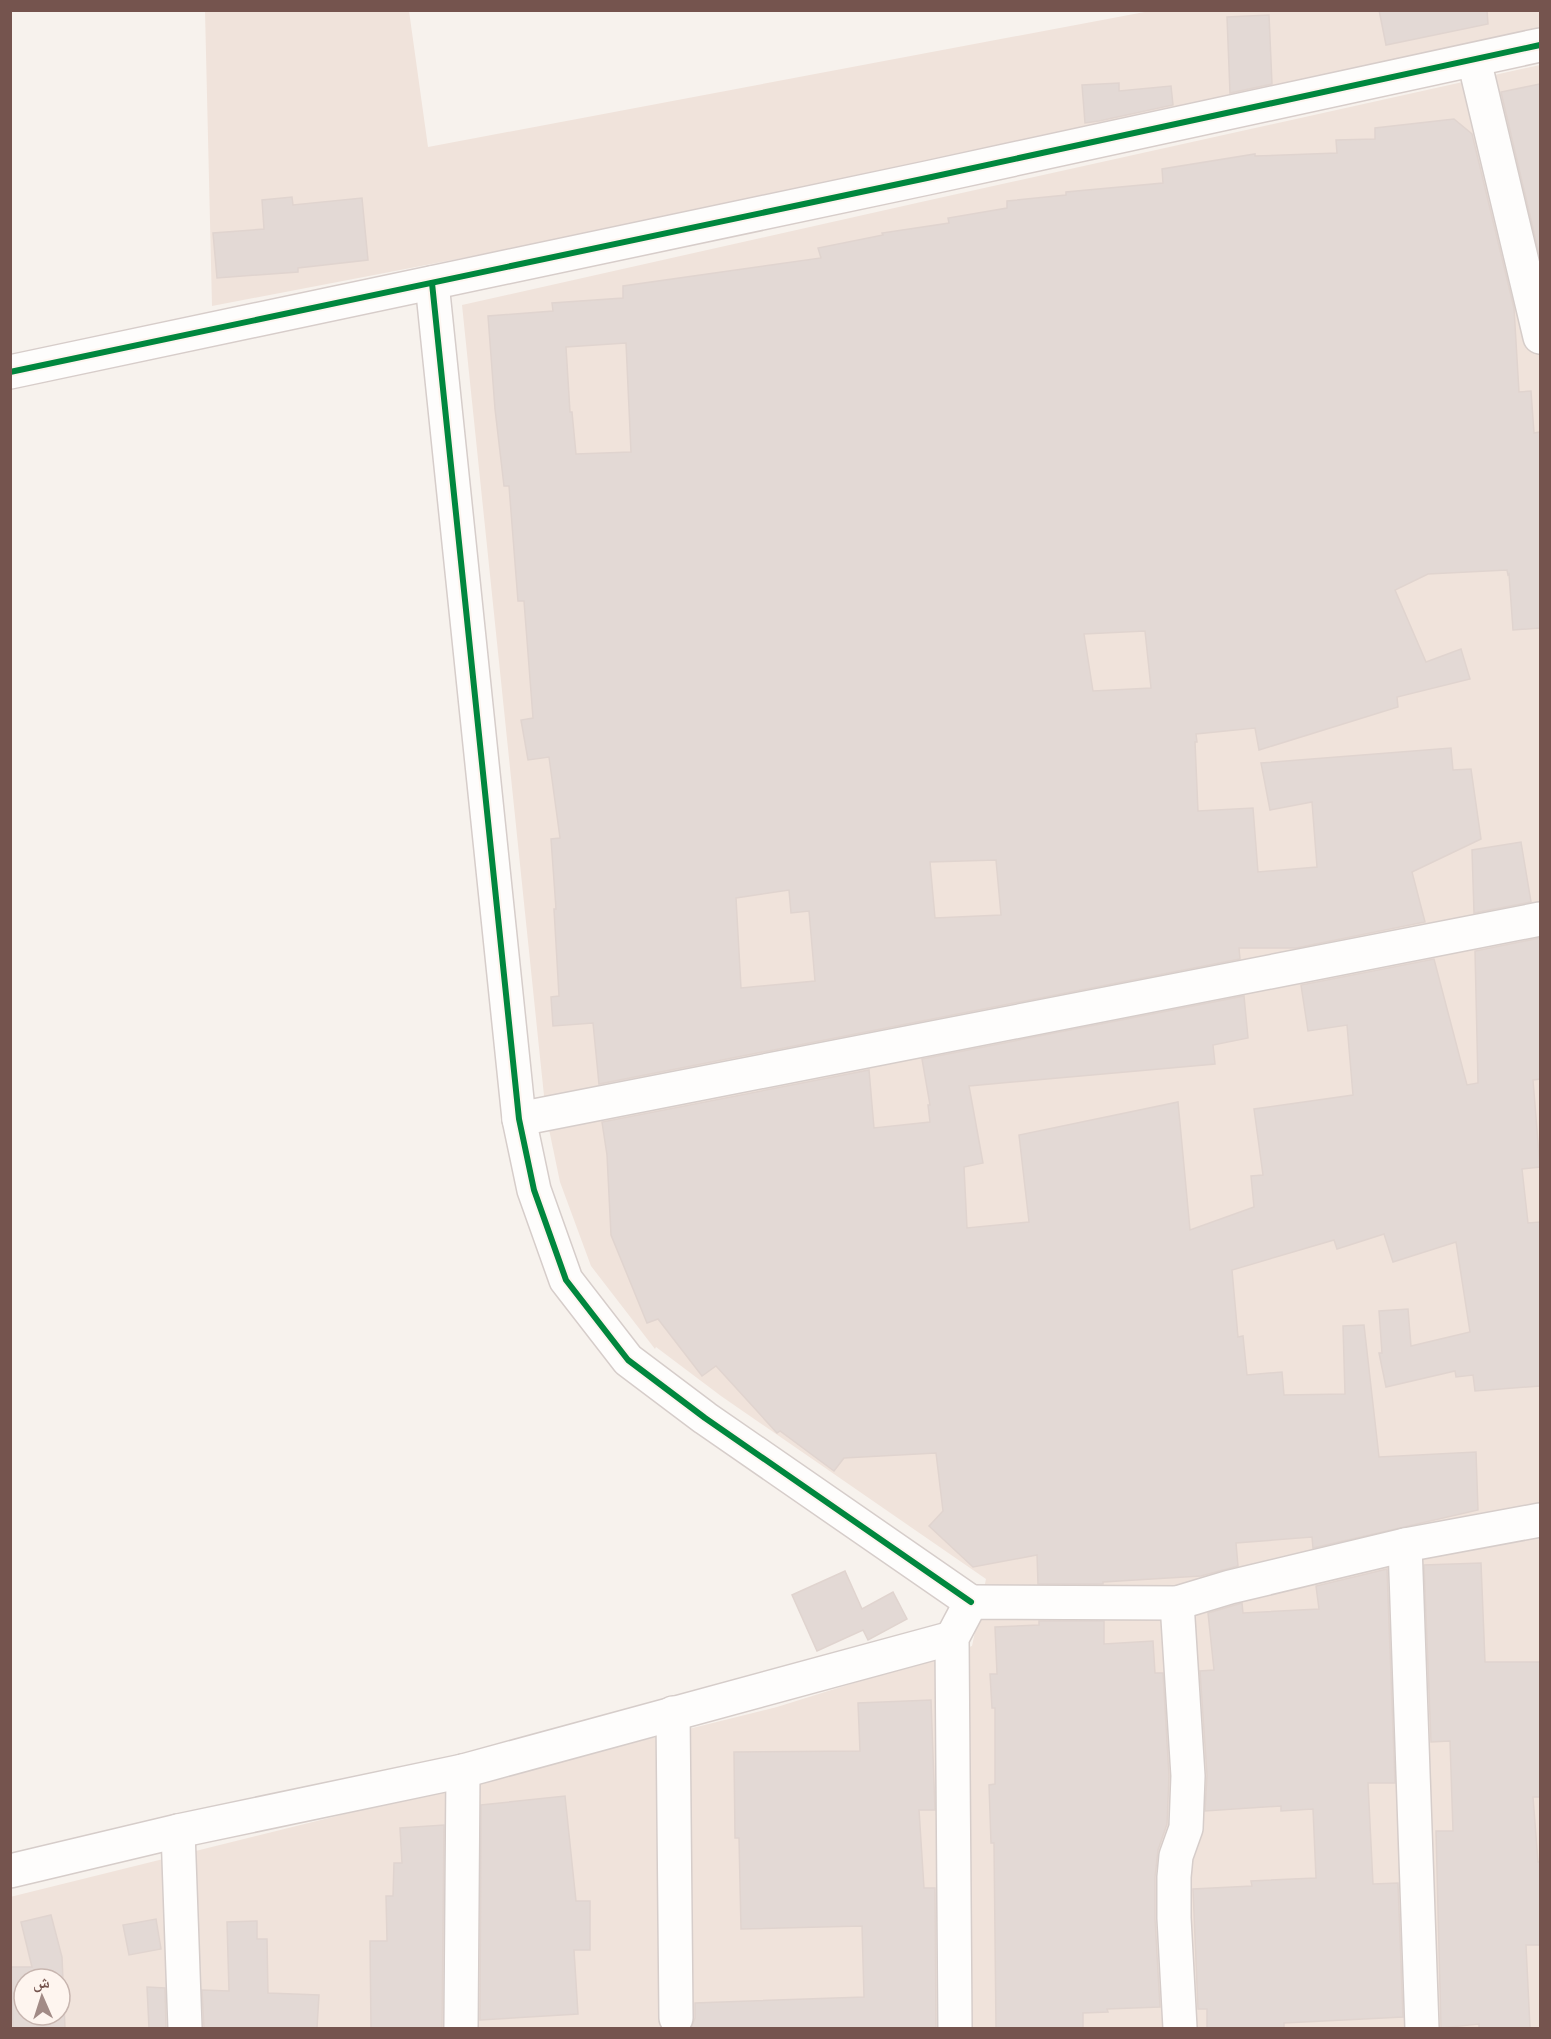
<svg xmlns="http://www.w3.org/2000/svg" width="1551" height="2039" viewBox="0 0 1551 2039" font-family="'Exo 2','Noto Naskh Arabic',sans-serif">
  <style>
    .residential { fill: #f0e3db; fill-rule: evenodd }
    .building { fill: #e3d9d5; stroke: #e0d4cf; stroke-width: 1.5; fill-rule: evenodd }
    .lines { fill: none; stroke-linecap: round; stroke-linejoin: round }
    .street-casing { stroke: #d6cdca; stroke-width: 36 }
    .secondary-casing { stroke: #d7cdca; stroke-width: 36 }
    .street { stroke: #fefdfc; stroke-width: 33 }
    .secondary { stroke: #fefdfc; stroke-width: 33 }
    .cycleway-casing { stroke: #fef5ef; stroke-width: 10 }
    .cycleway { stroke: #00873e; stroke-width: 6 }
  </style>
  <rect width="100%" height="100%" fill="#f7f2ed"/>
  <g class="residential">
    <path d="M205,11H409L428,147L1150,11H1540V34L1173,122L212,306Z"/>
    <path d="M1540,65V2028H11L10,1897L777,1707L972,1646L986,1579L721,1396L656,1347L655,1349L591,1266L560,1182L546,1115L462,305L930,200ZM24,1979H60V2015H24Z"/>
  </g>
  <g class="building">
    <path d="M1379,10H1487L1488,24L1386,45Z"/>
    <path d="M1269,15L1272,84L1230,93L1227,17Z"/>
    <path d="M1119,83V91L1171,86L1173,105L1099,121L1085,123L1082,85Z"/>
    <path d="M1540,84V258L1501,92Z"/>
    <path d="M1454,119L1472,134L1514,308L1519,392L1531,391L1534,433L1540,432V628L1513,630L1509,574L1508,575L1507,570L1428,574L1395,590L1426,662L1461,649L1470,679L1397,697L1398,707L1259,750L1255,728L1196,734L1197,742H1195L1198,811L1253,808L1258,872L1317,867L1312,802L1270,810L1261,763L1451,748L1453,770L1471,769L1481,839L1412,872L1425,922L1296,948H1239L1240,959L599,1084L593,1023L553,1026L551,997L559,996L554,909H556L551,839L560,838L549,757L528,760L521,720L533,718L524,601H518L509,486H504L495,409L488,316L553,311L552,303L623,298V286L821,258L818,248L883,235L882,233L949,223L948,218L1007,208V201L1066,195V192L1163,183L1162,169L1255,154V156L1337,153L1336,140L1375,139V128ZM626,343L631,452L576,454L572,412H570L566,347ZM1145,631L1151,688L1093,691L1084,634ZM996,860L1001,915L935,918L930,862ZM789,890L791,913L809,911L815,981L741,988L736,898Z"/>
    <path d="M292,197L293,205L362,198L368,260L298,268V272L217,278L213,233L264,229L262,200Z"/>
    <path d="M1521,842L1531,902L1474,913L1472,850Z"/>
    <path d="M1540,938V1079L1533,1080L1540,1167L1522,1169L1528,1223L1540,1222V1386L1475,1391L1473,1375L1456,1377L1455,1371L1386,1387L1379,1353H1382L1379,1311L1408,1309L1411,1346L1470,1332L1456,1242L1393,1262L1384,1234L1337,1249L1334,1240L1232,1270L1238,1337L1243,1336L1247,1375L1282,1372L1284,1395L1345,1394L1343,1326L1364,1325L1379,1457L1476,1452L1478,1510L1313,1548L1312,1537L1236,1543L1238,1566L1201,1576L1103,1582V1584H1038L1037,1555L973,1567L929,1526L943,1511L936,1453L844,1458L834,1471L780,1431L777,1433L716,1366L702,1376L658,1319L647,1323L611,1235L607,1155L602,1122L869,1070L874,1128L930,1122L928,1105H930L922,1059L1244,996L1248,1038L1213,1045L1215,1064L969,1086L983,1163L964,1167L967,1228L1029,1222L1019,1135L1178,1102L1190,1230L1254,1207L1251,1176L1263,1175L1254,1109L1353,1095L1347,1025L1308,1031L1301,985L1434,959L1467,1085L1478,1083L1475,951Z"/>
    <path d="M1481,1563L1485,1662H1540V1797H1533L1538,1862H1540V1945H1526L1530,2028H1479V2024L1441,2028L1436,1831H1453L1450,1741L1431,1742L1424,1565Z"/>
    <path d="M1387,1569L1395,1783H1368L1373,1884L1398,1883L1403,2017L1284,2023V2028H1207V2009H1198L1193,1889L1252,1886L1251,1881L1316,1878L1313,1809L1281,1811V1806L1205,1811L1207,1775L1200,1671L1214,1670L1208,1613L1242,1603L1243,1613L1319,1609L1316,1586Z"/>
    <path d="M845,1571L862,1609L893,1592L907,1619L868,1640L863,1630L817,1651L792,1595Z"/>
    <path d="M1039,1621H1104V1644L1153,1641L1155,1673H1163L1169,1776L1167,1824L1158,1850L1155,1877V1919L1160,2007L1107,2009L1108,2012L1083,2013V2028H996L994,1843H991L989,1785L995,1784V1708H992L990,1674H997L995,1627L1039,1625Z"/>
    <path d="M931,1700L935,1810H919L924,1888H935L936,2028H691L695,2018V2003L864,1997L862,1926L741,1929L739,1838H735L734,1752L860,1751L858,1703Z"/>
    <path d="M565,1796L576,1901H590V1950H574L578,2014L480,2020L481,1805Z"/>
    <path d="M444,1825L442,2028H371L370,1941H387L386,1896H393L394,1863H402L400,1828Z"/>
    <path d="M51,1915L62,1957L65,2028H13L11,1967H32L21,1922ZM24,1979H60V2015H24Z"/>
    <path d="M156,1919L161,1949L129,1955L123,1925Z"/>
    <path d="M257,1921V1939H267L268,1993L319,1995L317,2028H204L202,1990L229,1991L227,1922Z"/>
    <path d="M147,1987L165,1988L166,2028H149Z"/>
  </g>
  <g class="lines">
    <g class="street-casing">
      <g id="street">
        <path d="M1474,60L1540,337"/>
        <path d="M432,283L519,1119L534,1190L566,1280L628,1360L705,1418L971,1602"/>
        <path d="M519,1119L1540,919"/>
        <path d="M1405,1545L1422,2028"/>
        <path d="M1177,1603L1188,1776L1186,1828L1176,1856L1174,1877V1918L1180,2028"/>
        <path d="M673,1713L676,2018"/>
        <path d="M178,1831L185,2028"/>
        <path d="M10,1871L178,1831L463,1771L952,1638"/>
        <path d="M461,2028L463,1771"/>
        <path d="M955,2028L952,1638L971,1602L1177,1603L1230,1587L1405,1545L1540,1520"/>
      </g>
    </g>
    <g class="secondary-casing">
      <path id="secondary" d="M10,372L927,178L1540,45"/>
    </g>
    <use href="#street" class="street"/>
    <use href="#secondary" class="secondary"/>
    <g class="cycleway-casing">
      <g id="cycleway">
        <path d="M432,283L519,1119L534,1190L566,1280L628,1360L705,1418L971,1602"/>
        <path d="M10,372L927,178L1540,45"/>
      </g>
    </g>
    <use href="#cycleway" class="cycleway"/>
  </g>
  <rect width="1551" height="2039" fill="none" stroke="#75544e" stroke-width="24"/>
  <g transform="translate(42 1997) rotate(357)"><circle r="28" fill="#fef5ef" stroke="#c7b5af" stroke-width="1.5"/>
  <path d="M0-4.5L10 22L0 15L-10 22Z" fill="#a28b86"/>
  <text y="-9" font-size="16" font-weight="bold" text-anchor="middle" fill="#75544e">ش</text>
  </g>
</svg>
